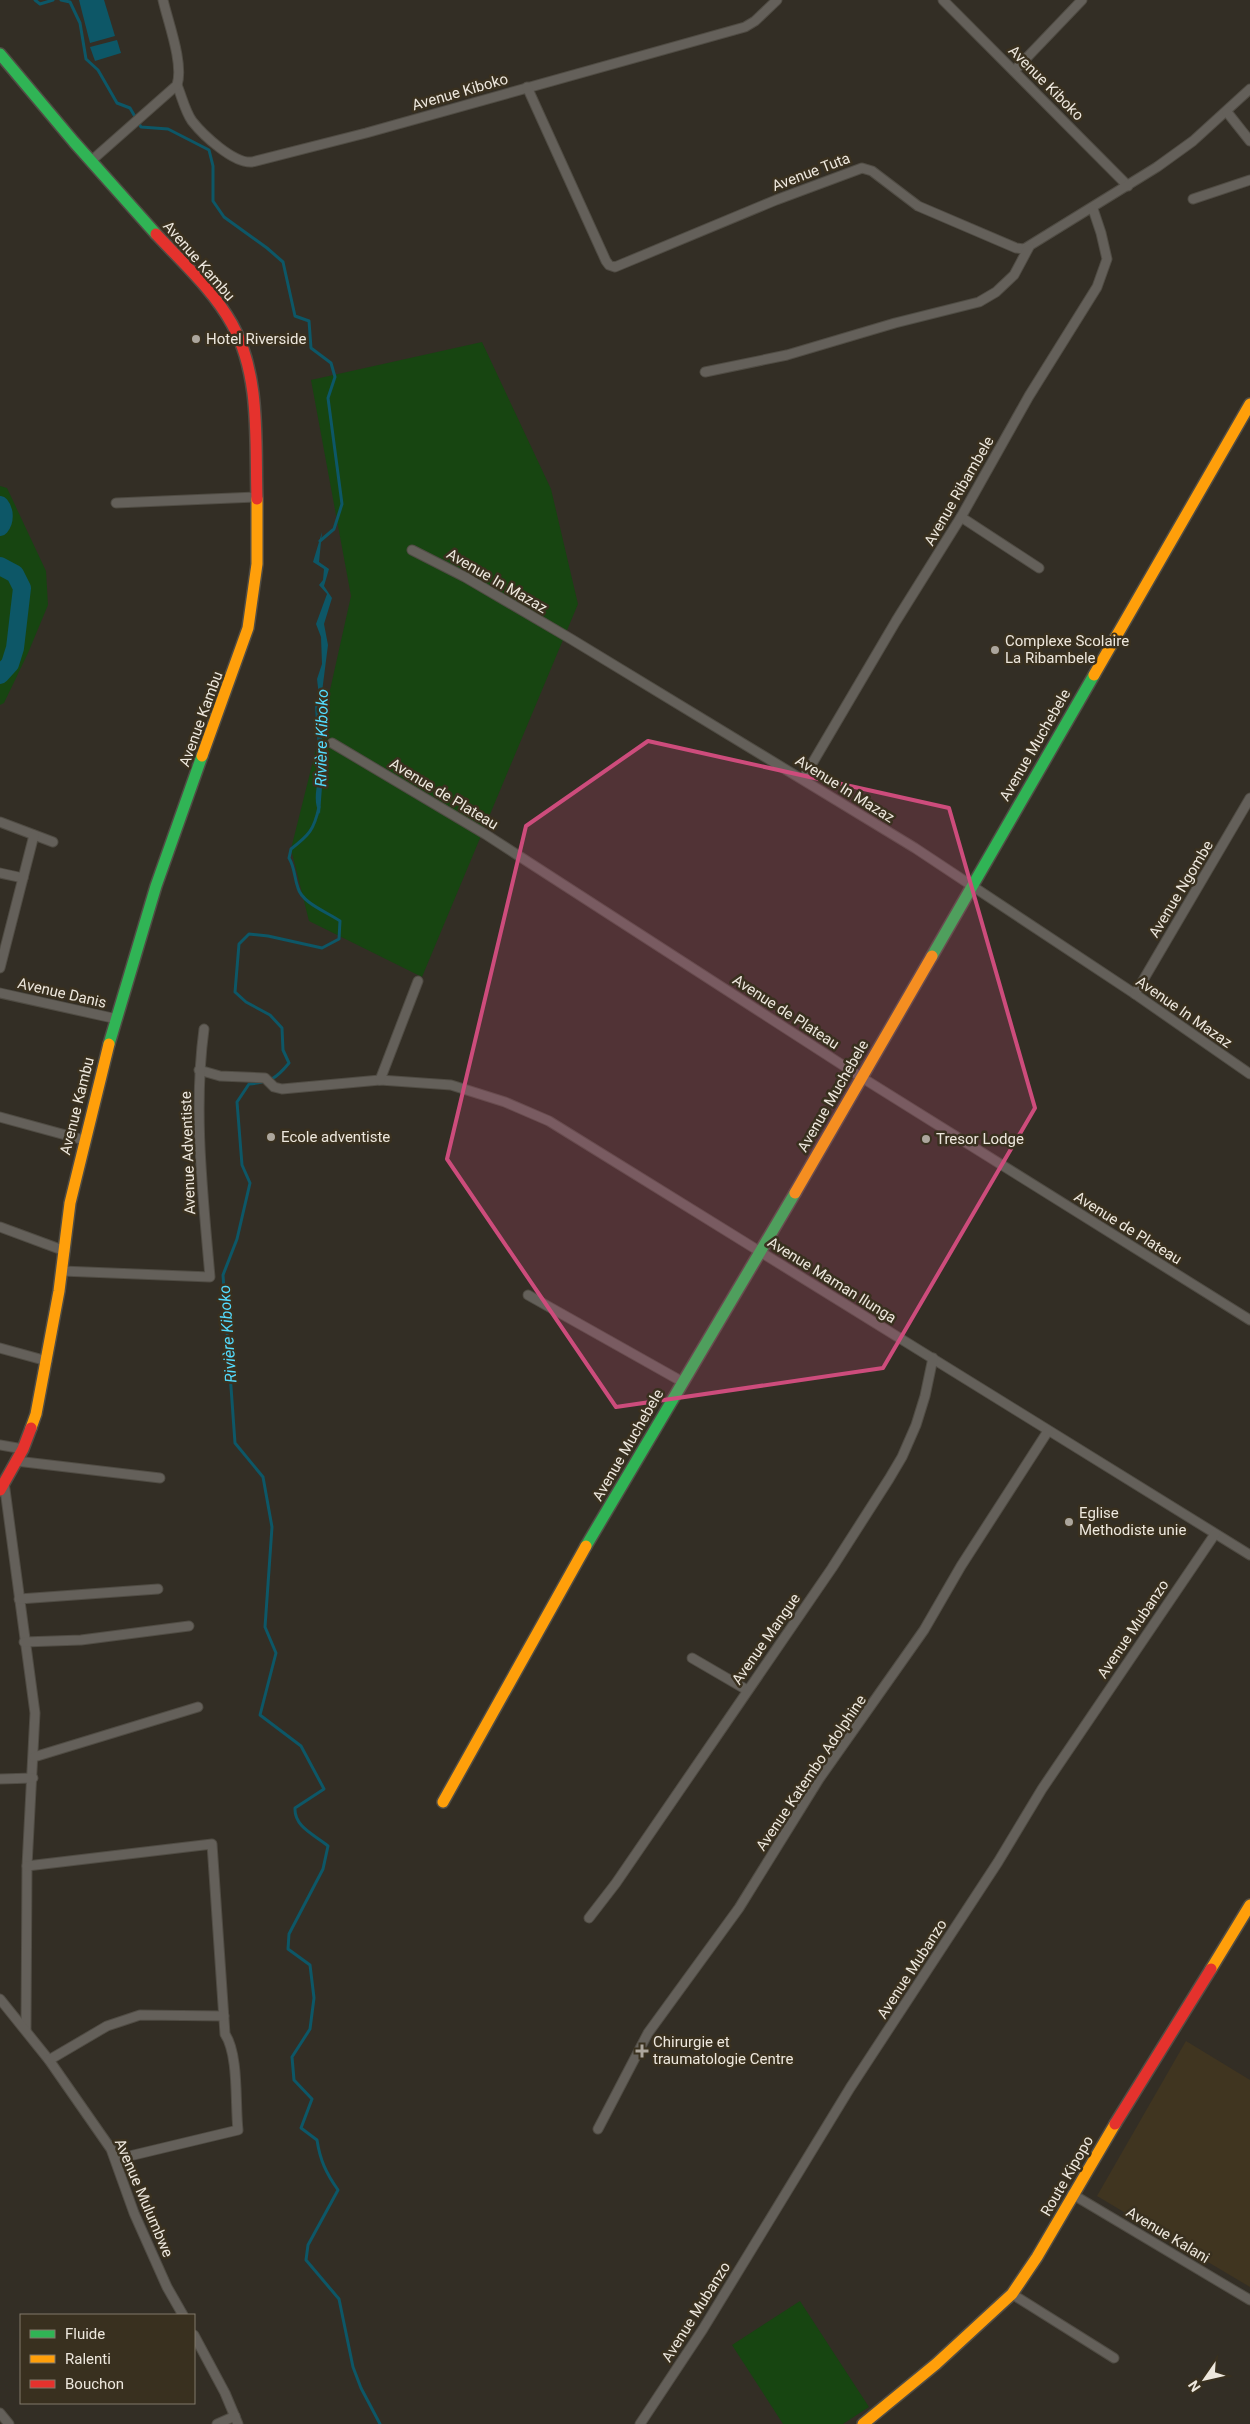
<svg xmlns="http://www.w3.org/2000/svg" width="1250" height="2424" viewBox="0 0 1250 2424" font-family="Roboto,sans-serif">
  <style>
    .built { fill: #403520 }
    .green { fill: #174511 }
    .water { fill: #0d5767 }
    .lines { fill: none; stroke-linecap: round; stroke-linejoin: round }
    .stream { stroke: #0d5767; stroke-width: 3 }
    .river { stroke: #0d5767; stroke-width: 18 }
    .street-casing { stroke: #504c44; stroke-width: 11 }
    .fast-casing { stroke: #504c44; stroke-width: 14 }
    .slow-casing { stroke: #504c44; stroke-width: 14 }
    .jam-casing { stroke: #504c44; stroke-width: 14 }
    .street { stroke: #64605a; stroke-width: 9 }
    .fast { stroke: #30b455; stroke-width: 11 }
    .slow { stroke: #ff9f0a; stroke-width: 11 }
    .jam { stroke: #e5322d; stroke-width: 11 }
    .marked { fill: #cd4c7c; fill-opacity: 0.2; stroke: #cd4c7c; stroke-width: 4; stroke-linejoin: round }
    .poi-dot { fill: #aca69d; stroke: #39301f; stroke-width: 2 }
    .labels { text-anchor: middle; stroke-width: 5; stroke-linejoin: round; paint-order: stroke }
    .street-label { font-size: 15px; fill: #ede7dd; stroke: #39301f }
    .poi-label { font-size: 15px; fill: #ede7dd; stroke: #39301f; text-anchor: start }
    .water-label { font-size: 16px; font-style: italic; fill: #53dafd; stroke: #39301f }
  </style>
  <rect width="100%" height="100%" fill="#332e25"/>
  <path class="built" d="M1186,2041L1250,2080V2287L1097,2196Z"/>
  <g class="green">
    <path d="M482,342L551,489L578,604L422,977L309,921L291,849L324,717L351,596L311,380Z"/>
    <path d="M0,486L7,488L46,571L48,605L28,653L4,703L0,705Z"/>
    <path d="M800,2301L869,2407L843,2424H783L732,2345Z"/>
  </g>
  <g class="water">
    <path d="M79,0H104L115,36L90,43Z"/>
    <path d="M117,40L121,53L95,61L90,47Z"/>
    <path d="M322,532L319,562L329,569L324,586L332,598L324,624L328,645L322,692V754L327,757L323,773L320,814C308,795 326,771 318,751L315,707L319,696L317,679L322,664L321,637L316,624L327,594L319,585L323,580L324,569L313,562Z"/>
  </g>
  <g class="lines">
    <g class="stream">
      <path d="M35,0L40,4L53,0"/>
      <path d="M61,0L70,2L80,23L86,59L98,70L117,103L130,108L141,127L168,129L209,150L213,166V201L224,217L267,248L283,262L295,316L309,321L311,348L331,363L335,377L328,398L342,504L334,529L320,541"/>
      <path d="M319,807C314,830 309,835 291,849L289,858C295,868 294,877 298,888C302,903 327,912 340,921L339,939L322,948L268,936L249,934L239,944L235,992L246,1002L270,1015L282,1028L283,1050L289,1063C276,1079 270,1082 249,1084L237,1102L242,1165L250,1183L237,1239L223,1275L235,1443L263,1477L272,1527L265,1627L276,1653L260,1715L301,1746L324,1789L295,1808C294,1827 315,1835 328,1846L323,1869L289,1934L288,1949L310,1965L314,1998L310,2029L292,2057L294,2080L312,2099L301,2128L317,2140C320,2160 326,2173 338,2190L308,2245L306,2260L339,2299L353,2367L361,2388L380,2424"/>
    </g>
    <g class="river">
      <path d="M0,505C5,511 5,521 0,527"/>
      <path d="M0,566L15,574L22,588L15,648L10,664L0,675"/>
    </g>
    <g class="street-casing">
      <g id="street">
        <path d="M943,0L1128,186"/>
        <path d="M1014,71L1082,0"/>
        <path d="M177,85C182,97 185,111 192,121C203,135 234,164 252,162L366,133L745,27L755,21L777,0"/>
        <path d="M527,87L606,261L609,265L615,267L776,200L862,168L872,171L918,206L1016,248L1024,249L1157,167L1193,141L1250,89"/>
        <path d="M1227,112L1250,141"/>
        <path d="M91,161L177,85C184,64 168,22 163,0"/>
        <path d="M1193,199L1250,180"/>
        <path d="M705,372L787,355L895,323L979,302L996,292L1014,275L1029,247"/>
        <path d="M116,503L256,497"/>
        <path d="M961,517L1039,568"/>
        <path d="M412,550L465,577L571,639L915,848L1135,994L1250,1074"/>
        <path d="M332,743L485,834L861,1077L1250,1320"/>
        <path d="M803,779L896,621L961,517L1029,396L1097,287L1107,259L1101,233L1093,209"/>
        <path d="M0,822L53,842"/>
        <path d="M0,873L23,878"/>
        <path d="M0,968L34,835"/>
        <path d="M0,993L117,1019"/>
        <path d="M1135,994L1250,798"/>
        <path d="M199,1070L220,1076L265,1078L274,1087L282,1089L380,1080L451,1085L505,1102L549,1121L1250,1555"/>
        <path d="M380,1080L418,981"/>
        <path d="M0,1117L84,1140"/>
        <path d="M0,1227L65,1251"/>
        <path d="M62,1271L210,1277C203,1195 193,1111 204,1029"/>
        <path d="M528,1295L681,1381"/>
        <path d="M0,1348L47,1361"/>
        <path d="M0,1445L23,1449"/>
        <path d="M16,1461L160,1478"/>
        <path d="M4,1482L35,1713L27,1866L26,2029"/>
        <path d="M19,1599L158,1589"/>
        <path d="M24,1642L81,1640L189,1626"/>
        <path d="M692,1658L747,1690"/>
        <path d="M34,1757L198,1707"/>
        <path d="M0,1779L33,1778"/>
        <path d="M27,1866L212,1844L225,2034C239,2055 235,2104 238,2130L117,2159"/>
        <path d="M589,1918L616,1883L832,1568L889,1479L902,1457L916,1425L925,1396L933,1358"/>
        <path d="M0,1999L49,2060L111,2149L134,2213L167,2287L183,2315"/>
        <path d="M49,2060L107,2026L140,2015L224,2016"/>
        <path d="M598,2129L648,2033L739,1908L819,1779L924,1630L961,1566L1048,1431"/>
        <path d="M1072,2194L1250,2300"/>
        <path d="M1012,2294L1114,2358"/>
        <path d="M194,2335L225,2393L238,2424"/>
        <path d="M0,2413L9,2424"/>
        <path d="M217,2424L235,2416"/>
        <path d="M640,2424L703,2329L850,2088L998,1862L1042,1789L1215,1534"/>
      </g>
    </g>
    <g class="fast-casing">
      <g id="fast">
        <path d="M0,54L74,142L156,234"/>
        <path d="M932,956L1094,675"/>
        <path d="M109,1044L156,886L202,756"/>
        <path d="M586,1546L795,1193"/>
      </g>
    </g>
    <g class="slow-casing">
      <g id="slow">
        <path d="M1094,675L1250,404"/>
        <path d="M202,756L248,628L257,564V499"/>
        <path d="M795,1193L932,956"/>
        <path d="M31,1428L36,1414L59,1291L70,1203L109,1044"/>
        <path d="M443,1802L586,1546"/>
        <path d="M1211,1969L1250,1905"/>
        <path d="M863,2424L936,2364L1012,2294L1037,2257L1115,2124"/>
      </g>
    </g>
    <g class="jam-casing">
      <g id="jam">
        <path d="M156,234C183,263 213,290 232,324C261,376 255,441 257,499"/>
        <path d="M0,1490L23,1449L31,1428"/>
        <path d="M1115,2124L1211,1969"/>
      </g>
    </g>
    <use href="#street" class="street"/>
    <use href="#fast" class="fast"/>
    <use href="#slow" class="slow"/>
    <use href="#jam" class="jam"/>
  </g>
  <path class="marked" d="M648,741L949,808L1035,1108L883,1368L616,1407L447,1159L526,826Z"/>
  <g class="poi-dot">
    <circle cx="196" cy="339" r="5"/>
    <circle cx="995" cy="650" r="5"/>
    <circle cx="271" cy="1137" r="5"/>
    <circle cx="926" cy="1139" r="5"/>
    <circle cx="1069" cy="1522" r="5"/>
    <path d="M639.5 2043.5h5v5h5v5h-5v5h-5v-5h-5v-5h5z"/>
  </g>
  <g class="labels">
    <g class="street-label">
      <text transform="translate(1046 83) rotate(45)" y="5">Avenue Kiboko</text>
      <text transform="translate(460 92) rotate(-16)" y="5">Avenue Kiboko</text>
      <text transform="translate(811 172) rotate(-21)" y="5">Avenue Tuta</text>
      <text transform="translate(199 261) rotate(49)" y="5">Avenue Kambu</text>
      <text transform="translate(959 491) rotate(-60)" y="5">Avenue Ribambele</text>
      <text transform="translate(497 581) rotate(30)" y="5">Avenue In Mazaz</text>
      <text transform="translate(201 719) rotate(-70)" y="5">Avenue Kambu</text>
      <text transform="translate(1035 745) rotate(-60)" y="5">Avenue Muchebele</text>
      <text transform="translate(845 789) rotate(32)" y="5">Avenue In Mazaz</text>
      <text transform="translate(444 794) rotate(31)" y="5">Avenue de Plateau</text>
      <text transform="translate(1181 889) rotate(-59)" y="5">Avenue Ngombe</text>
      <text transform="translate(62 993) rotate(13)" y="5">Avenue Danis</text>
      <text transform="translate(786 1012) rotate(33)" y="5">Avenue de Plateau</text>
      <text transform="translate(1184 1012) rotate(35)" y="5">Avenue In Mazaz</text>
      <text transform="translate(833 1096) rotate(-60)" y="5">Avenue Muchebele</text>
      <text transform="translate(77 1106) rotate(-76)" y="5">Avenue Kambu</text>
      <text transform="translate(188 1153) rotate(-92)" y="5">Avenue Adventiste</text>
      <text transform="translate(1128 1228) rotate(32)" y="5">Avenue de Plateau</text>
      <text transform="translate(832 1280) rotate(32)" y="5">Avenue Maman Ilunga</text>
      <text transform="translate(628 1445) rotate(-60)" y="5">Avenue Muchebele</text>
      <text transform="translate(1133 1629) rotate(-56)" y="5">Avenue Mubanzo</text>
      <text transform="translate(766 1639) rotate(-55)" y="5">Avenue Mangue</text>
      <text transform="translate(811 1773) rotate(-56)" y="5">Avenue Katembo Adolphine</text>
      <text transform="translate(912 1969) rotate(-57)" y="5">Avenue Mubanzo</text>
      <text transform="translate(1067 2176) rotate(-60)" y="5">Route Kipopo</text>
      <text transform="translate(144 2198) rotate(67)" y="5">Avenue Mulumbwe</text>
      <text transform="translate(1168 2235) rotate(31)" y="5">Avenue Kalani</text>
      <text transform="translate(696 2312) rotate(-58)" y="5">Avenue Mubanzo</text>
    </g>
    <g class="poi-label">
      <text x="206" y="344">Hotel Riverside</text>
      <text x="1005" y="646">Complexe Scolaire<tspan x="1005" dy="17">La Ribambele</tspan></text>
      <text x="281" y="1142">Ecole adventiste</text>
      <text x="936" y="1144">Tresor Lodge</text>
      <text x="1079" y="1518">Eglise<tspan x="1079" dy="17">Methodiste unie</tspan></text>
      <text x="653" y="2047">Chirurgie et<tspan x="653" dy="17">traumatologie Centre</tspan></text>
    </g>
    <g class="water-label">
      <text transform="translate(321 738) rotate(-89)" y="6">Rivière Kiboko</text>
      <text transform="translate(227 1334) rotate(-94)" y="6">Rivière Kiboko</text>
    </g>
  </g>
  <rect x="20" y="2314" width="175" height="90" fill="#39301f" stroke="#81796b"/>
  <rect x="30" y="2330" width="25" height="8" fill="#30b455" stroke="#81796b"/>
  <text x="65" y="2339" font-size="15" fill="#ede7dd">Fluide</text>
  <rect x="30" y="2355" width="25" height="8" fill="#ff9f0a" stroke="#81796b"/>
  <text x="65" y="2364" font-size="15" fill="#ede7dd">Ralenti</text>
  <rect x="30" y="2380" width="25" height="8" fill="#e5322d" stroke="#81796b"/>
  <text x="65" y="2389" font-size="15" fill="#ede7dd">Bouchon</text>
  <g transform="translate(1205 2379) rotate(236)" stroke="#39301f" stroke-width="4" paint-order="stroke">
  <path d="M0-4L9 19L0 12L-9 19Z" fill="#ede7dd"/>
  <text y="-8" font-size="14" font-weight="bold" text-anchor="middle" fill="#ede7dd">N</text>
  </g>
</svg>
